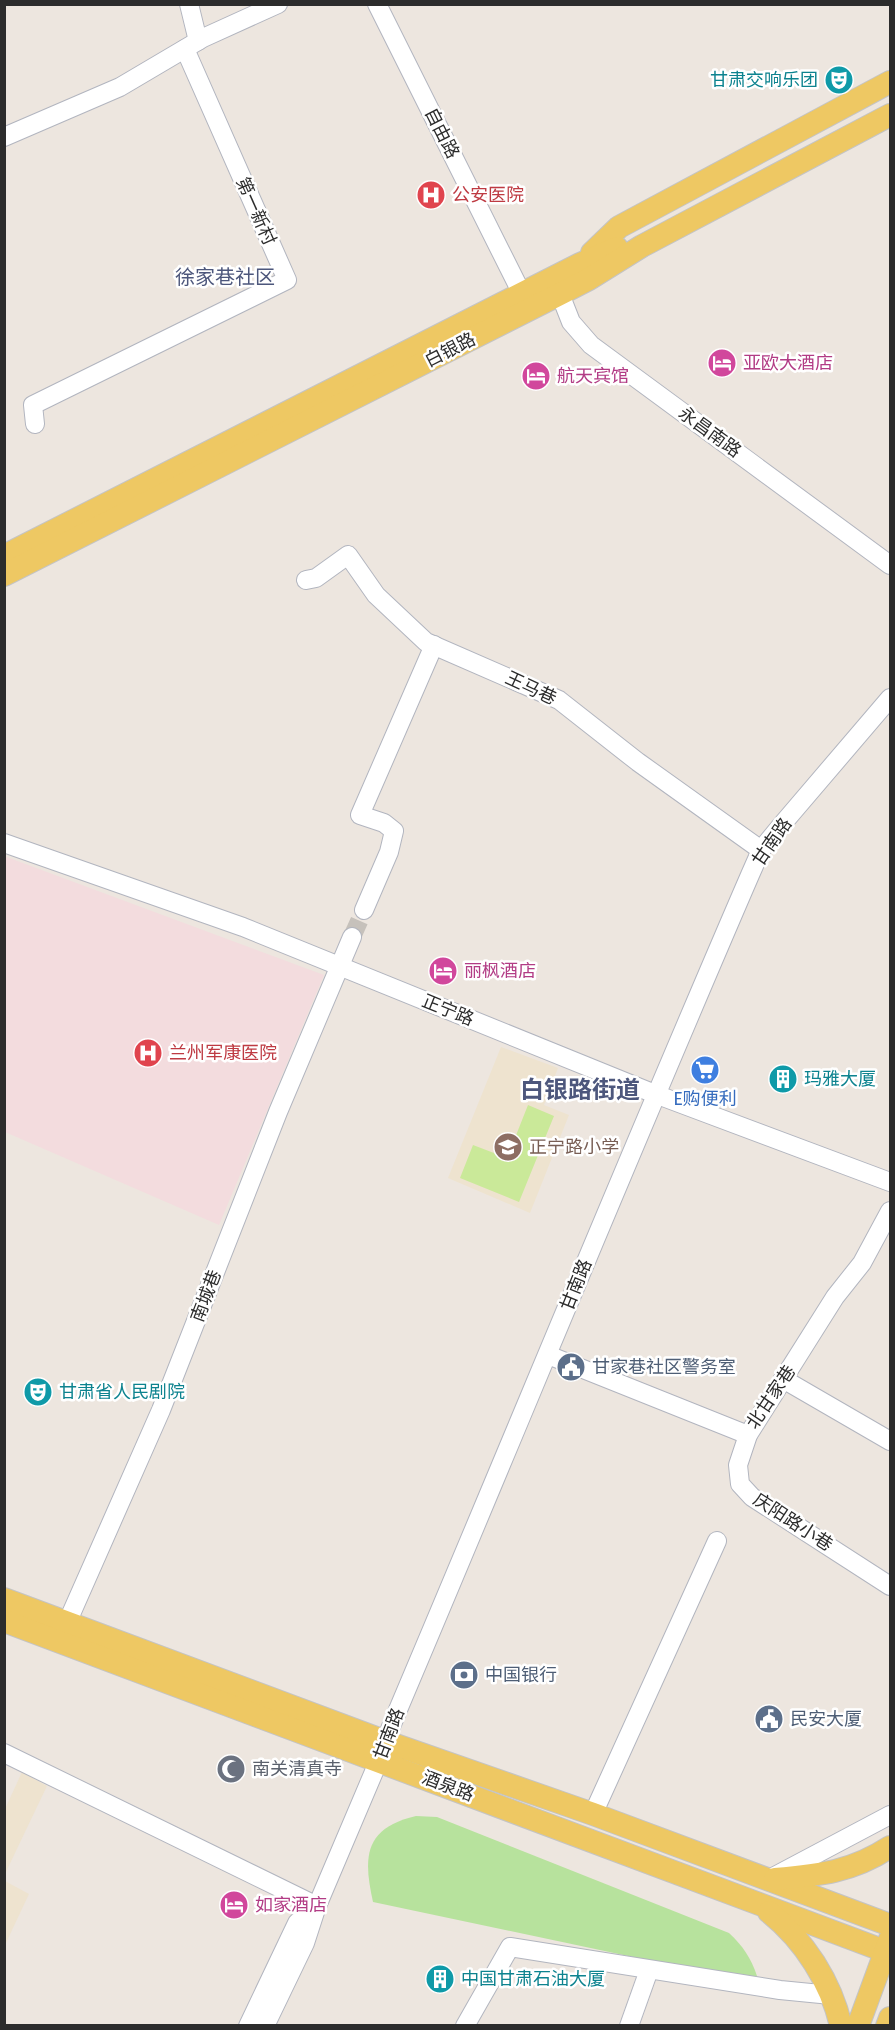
<svg xmlns="http://www.w3.org/2000/svg" width="895" height="2030" viewBox="0 0 895 2030" font-family="'Fira Sans','Noto Sans SC',sans-serif">
  <style>
    .education { fill: #eee3cf }
    .medical { fill: #f3dcde }
    .grass { fill: #b7e29d }
    .pitch { fill: #cae999 }
    .lines { fill: none; stroke-linecap: round; stroke-linejoin: round }
    .minor-tunnel { stroke: #c6c1bb; stroke-width: 18; stroke-dasharray: 18 9; stroke-linecap: butt }
    .minor-casing { stroke: #b2b5bf; stroke-width: 20 }
    .major-casing { stroke: #c4c4c4; stroke-width: 24 }
    .minor { stroke: #fff; stroke-width: 18 }
    .major { stroke: #eec863; stroke-width: 22 }
    .labels { text-anchor: middle; stroke-width: 5; stroke-linejoin: round; paint-order: stroke }
    .culture-label { font-size: 18px; fill: #0d838f; stroke: #fff; text-anchor: start }
    .street-label { font-size: 18px; fill: #2c2c2c; stroke: #fff }
    .health-label { font-size: 18px; fill: #be3a42; stroke: #fff; text-anchor: start }
    .hotel-label { font-size: 18px; fill: #b23c85; stroke: #fff; text-anchor: start }
    .shop-label { font-size: 18px; fill: #366cbe; stroke: #fff }
    .education-label { font-size: 18px; fill: #785e54; stroke: #fff; text-anchor: start }
    .service-label { font-size: 18px; fill: #4e5e75; stroke: #fff; text-anchor: start }
    .worship-label { font-size: 18px; fill: #5b616d; stroke: #fff; text-anchor: start }
    .neighbourhood-label { font-size: 20px; fill: #4d577c; stroke: #fff }
    .district-label { font-size: 24px; font-weight: bold; fill: #4d577c; stroke: #fff }
  </style>
  <rect width="100%" height="100%" fill="#ede6df"/>
  <g class="education">
    <path d="M501,1047L558,1068L544,1105L569,1115L530,1213L448,1178Z"/>
    <path d="M22,1772L47,1786L5,1874V1809Z"/>
    <path d="M5,1881L29,1894L5,1945Z"/>
  </g>
  <path class="medical" d="M4,856L324,975L219,1225L5,1132Z"/>
  <path class="grass" d="M416,1816L437,1817L729,1933C743,1946 751,1958 757,1976L746,1981L373,1902C363,1857 364,1828 416,1816Z"/>
  <path class="pitch" d="M528,1105L554,1116L519,1202L460,1178L473,1145L507,1158Z"/>
  <g class="lines">
    <path class="minor-tunnel" d="M352,937L364,910"/>
    <g class="minor-casing">
      <g id="minor">
        <path d="M189,4L198,41"/>
        <path d="M377,4L522,294"/>
        <path d="M4,137L120,87L203,38L278,4"/>
        <path d="M553,284L560,294L571,322L591,345L890,565"/>
        <path d="M35,424L33,405L287,280L185,49"/>
        <path d="M306,580L316,578L348,555L376,595L426,642L559,700L638,762L761,850"/>
        <path d="M4,843L243,927L655,1094L890,1182"/>
        <path d="M364,910L389,852L394,831L384,823L360,815L434,645"/>
        <path d="M890,1211L862,1263L835,1297L748,1435L738,1465L740,1484L752,1497L890,1586"/>
        <path d="M548,1355L748,1435"/>
        <path d="M783,1379L890,1441"/>
        <path d="M67,1623L161,1410L278,1112L352,937"/>
        <path d="M4,1753L317,1906"/>
        <path d="M593,1814L717,1541"/>
        <path d="M773,1877L890,1815"/>
        <path d="M248,2026L297,1923L316,1907"/>
        <path d="M265,2026L305,1943L317,1906L379,1760L392,1724C512,1441 628,1157 750,875L761,850L779,828L890,698"/>
        <path d="M465,2026L510,1947L780,1990L831,1995"/>
        <path d="M629,2026L649,1970"/>
      </g>
    </g>
    <g class="major-casing">
      <g id="major">
        <path d="M592,253L619,227L890,82"/>
        <path d="M4,556L580,264L617,248"/>
        <path d="M4,575L560,294L589,279L642,246L890,115"/>
        <path d="M4,1599L387,1742L593,1814L890,1925"/>
        <path d="M4,1621L890,1953"/>
        <path d="M775,1879C820,1875 852,1872 890,1847"/>
        <path d="M769,1912C804,1940 831,1982 841,2026"/>
        <path d="M858,2026L890,1939"/>
        <path d="M887,2026L890,2018"/>
      </g>
    </g>
    <use href="#minor" class="minor"/>
    <use href="#major" class="major"/>
  </g>
  <defs>
    <g id="theatre-disc" transform="scale(1.5)"><circle r="9.5" fill="#0f9aa8" stroke="#fff"/><path d="M-5-5.5Q0-4 5-5.5V0Q5 5 0 6Q-5 5-5 0ZM-3.3-2.5H-1v1.5H-3.3ZM1-2.5H3.3v1.5H1ZM-2.8 1Q0 5.5 2.8 1Z" fill="#fff"/></g>
    <g id="hospital-disc" transform="scale(1.5)"><circle r="9.5" fill="#e0444e" stroke="#fff"/><path d="M-5-5h3v3.5h4V-5h3V5h-3V1.5h-4V5h-3Z" fill="#fff"/></g>
    <g id="hotel-disc" transform="scale(1.5)"><circle r="9.5" fill="#d1479c" stroke="#fff"/><path d="M-6-4.5h1.5V1H6V5H4.5V3h-9V5H-6ZM-4 0a1.8 1.8 0 1 1 3.6 0ZM.5 0V-2.5h3Q6-2.5 6 0Z" fill="#fff"/></g>
    <g id="supermarket-disc" transform="scale(1.5)"><circle r="9.5" fill="#3f7fe0" stroke="#fff"/><path d="M-6-5.5h2.5l.6 2H6L4.5 2H-2.5L-4.4-4H-6ZM-1.5 3.2a1.3 1.3 0 1 0 .1 0ZM3 3.2a1.3 1.3 0 1 0 .1 0Z" fill="#fff"/></g>
    <g id="building-disc" transform="scale(1.5)"><circle r="9.5" fill="#0f9aa8" stroke="#fff"/><path d="M-4-6H4V6H1V3H-1V6H-4ZM-2.5-4.3h1.7v1.8h-1.7ZM.8-4.3h1.7v1.8H.8ZM-2.5-1h1.7V.8h-1.7ZM.8-1h1.7V.8H.8Z" fill="#fff"/></g>
    <g id="school-disc" transform="scale(1.5)"><circle r="9.5" fill="#8d6e63" stroke="#fff"/><path d="M0-5L7-2L0 1L-7-2ZM-4 1L0 2.5L4 1V4Q0 6-4 4Z" fill="#fff"/></g>
    <g id="civic-disc" transform="scale(1.5)"><circle r="9.5" fill="#5c6f8a" stroke="#fff"/><path d="M-.6-6.5H3V-4.5H.6V-3L4-1V1h2V6H-6V1h2V-1L-.6-3ZM-1.2 2.5V6h2.4V2.5Z" fill="#fff"/></g>
    <g id="bank-disc" transform="scale(1.5)"><circle r="9.5" fill="#5c6f8a" stroke="#fff"/><path d="M-6-4H6V4H-6ZM0-2.3a2.3 2.3 0 1 0 0 4.6a2.3 2.3 0 1 0 0-4.6Z" fill="#fff"/></g>
    <g id="mosque-disc" transform="scale(1.5)"><circle r="9.5" fill="#6b7280" stroke="#fff"/><path d="M3.5-4.9A6 6 0 1 0 3.5 4.9A5 5 0 1 1 3.5-4.9Z" fill="#fff"/></g>
  </defs>
  <g fill-rule="evenodd">
    <use href="#theatre-disc" x="839" y="80"/>
    <use href="#hospital-disc" x="431" y="195"/>
    <use href="#hotel-disc" x="722" y="363"/>
    <use href="#hotel-disc" x="536" y="376"/>
    <use href="#hotel-disc" x="443" y="971"/>
    <use href="#hospital-disc" x="148" y="1053"/>
    <use href="#supermarket-disc" x="705" y="1070"/>
    <use href="#building-disc" x="783" y="1079"/>
    <use href="#school-disc" x="508" y="1147"/>
    <use href="#civic-disc" x="571" y="1367"/>
    <use href="#theatre-disc" x="38" y="1392"/>
    <use href="#bank-disc" x="464" y="1675"/>
    <use href="#civic-disc" x="769" y="1719"/>
    <use href="#mosque-disc" x="231" y="1769"/>
    <use href="#hotel-disc" x="234" y="1905"/>
    <use href="#building-disc" x="440" y="1979"/>
  </g>
  <g class="labels">
    <g class="culture-label">
      <text x="818" y="86" text-anchor="end">甘肃交响乐团</text>
      <text x="804" y="1085">玛雅大厦</text>
      <text x="59" y="1398">甘肃省人民剧院</text>
      <text x="461" y="1985">中国甘肃石油大厦</text>
    </g>
    <g class="street-label">
      <text transform="translate(442 133) rotate(63)" y="6">自由路</text>
      <text transform="translate(256 211) rotate(66)" y="6">第一新村</text>
      <text transform="translate(450 350) rotate(-27)" y="6">白银路</text>
      <text transform="translate(710 432) rotate(36)" y="6">永昌南路</text>
      <text transform="translate(531 688) rotate(25)" y="6">王马巷</text>
      <text transform="translate(772 842) rotate(-55)" y="6">甘南路</text>
      <text transform="translate(448 1010) rotate(22)" y="6">正宁路</text>
      <text transform="translate(576 1285) rotate(-68)" y="6">甘南路</text>
      <text transform="translate(206 1296) rotate(-69)" y="6">南城巷</text>
      <text transform="translate(771 1397) rotate(-56)" y="6">北甘家巷</text>
      <text transform="translate(793 1522) rotate(33)" y="6">庆阳路小巷</text>
      <text transform="translate(389 1734) rotate(-69)" y="6">甘南路</text>
      <text transform="translate(448 1786) rotate(21)" y="6">酒泉路</text>
    </g>
    <g class="health-label">
      <text x="452" y="201">公安医院</text>
      <text x="169" y="1059">兰州军康医院</text>
    </g>
    <g class="hotel-label">
      <text x="743" y="369">亚欧大酒店</text>
      <text x="557" y="382">航天宾馆</text>
      <text x="464" y="977">丽枫酒店</text>
      <text x="255" y="1911">如家酒店</text>
    </g>
    <g class="shop-label">
      <text x="705" y="1105">E购便利</text>
    </g>
    <g class="education-label">
      <text x="529" y="1153">正宁路小学</text>
    </g>
    <g class="service-label">
      <text x="592" y="1373">甘家巷社区警务室</text>
      <text x="485" y="1681">中国银行</text>
      <text x="790" y="1725">民安大厦</text>
    </g>
    <g class="worship-label">
      <text x="252" y="1775">南关清真寺</text>
    </g>
    <g class="neighbourhood-label">
      <text x="225" y="284">徐家巷社区</text>
    </g>
    <g class="district-label">
      <text x="580" y="1098">白银路街道</text>
    </g>
  </g>
  <rect width="895" height="2030" fill="none" stroke="#2c2c2c" stroke-width="12"/>
</svg>
